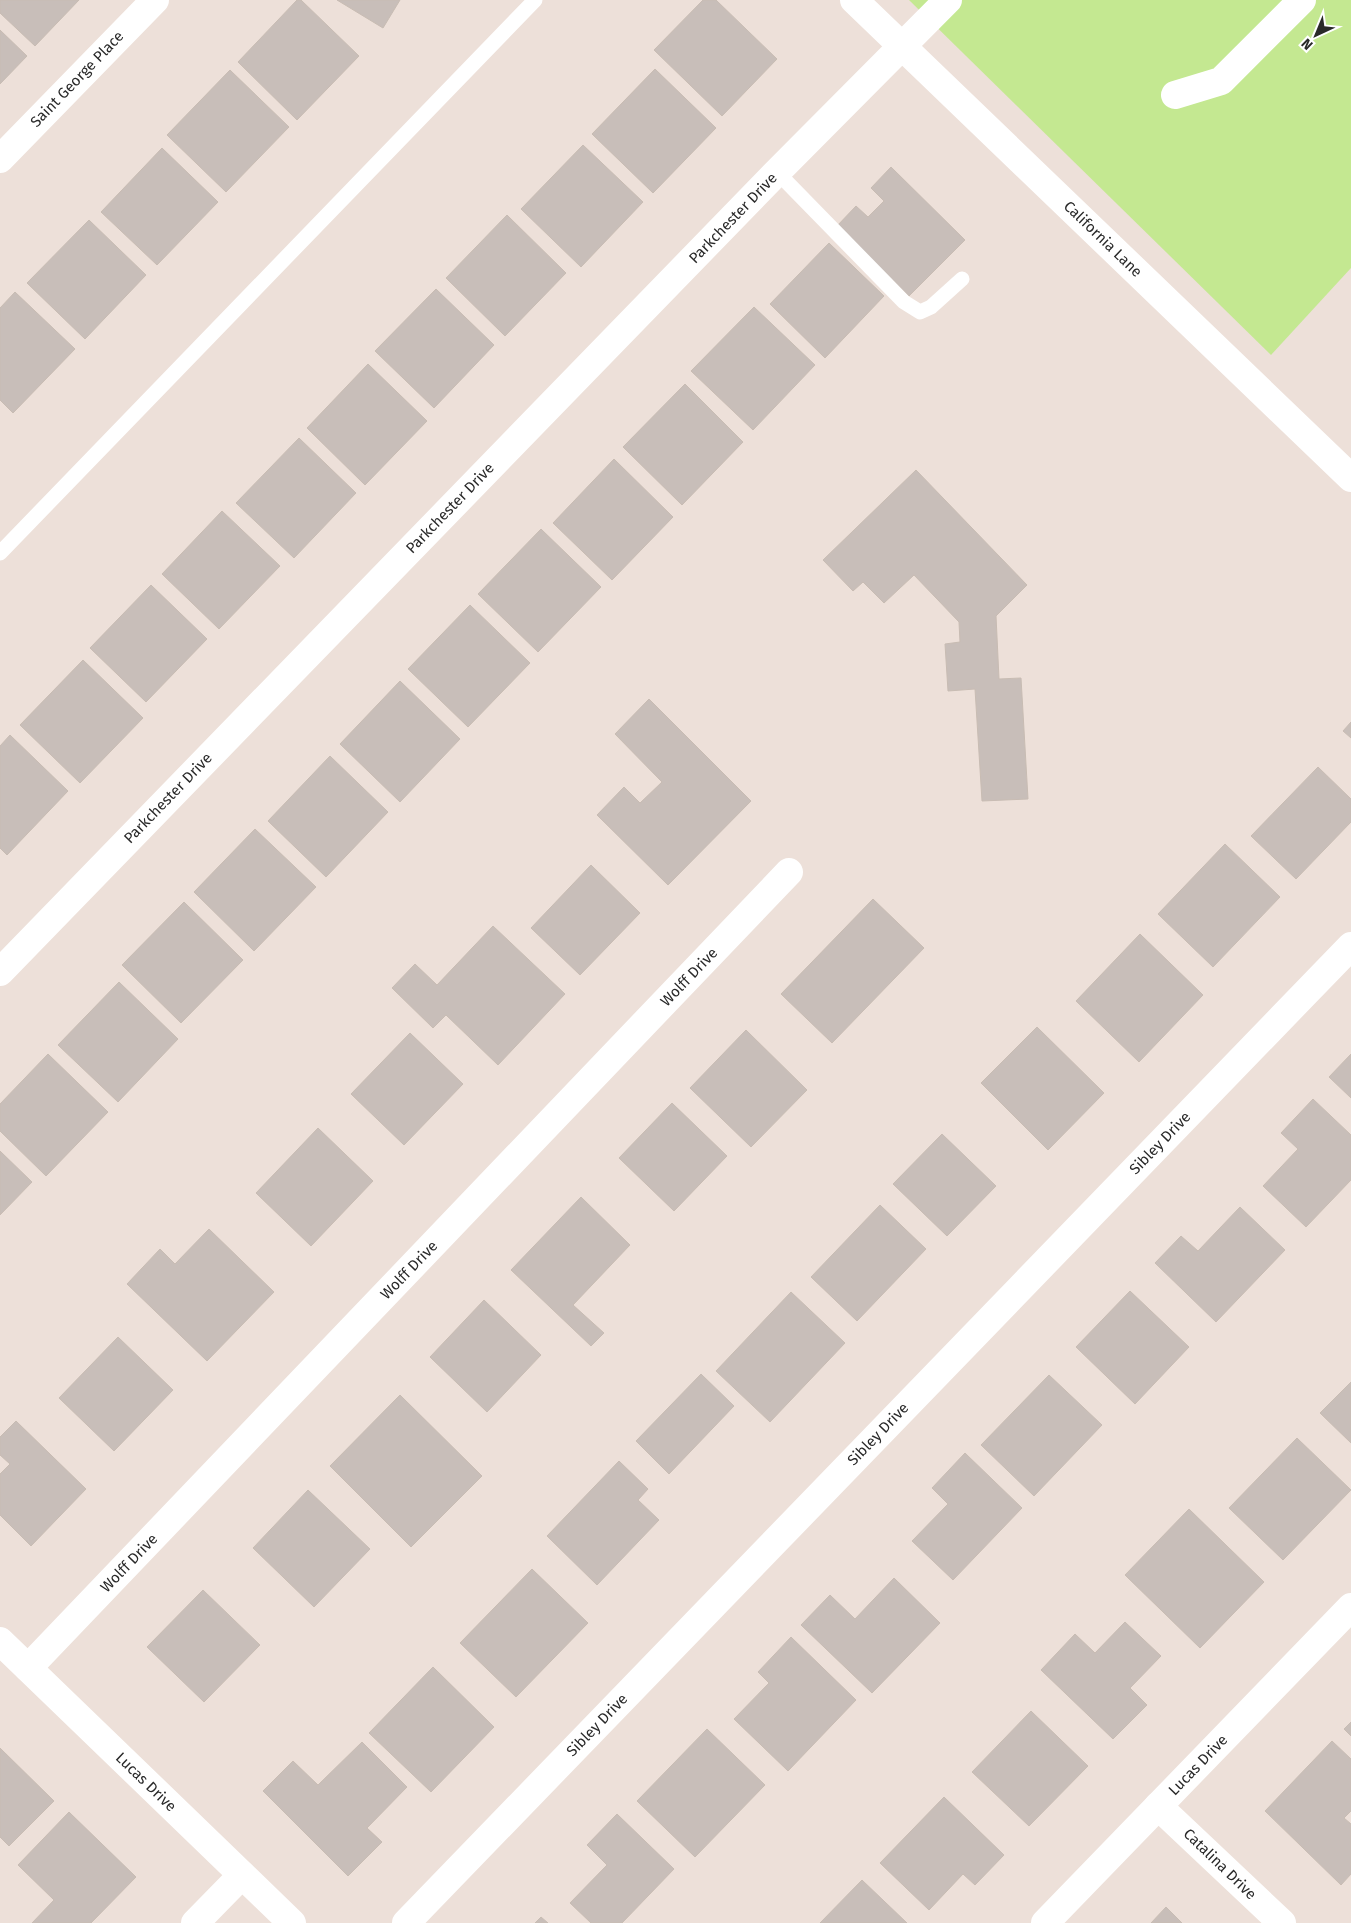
<svg xmlns="http://www.w3.org/2000/svg" width="1351" height="1923" viewBox="0 0 1351 1923" font-family="'Fira Sans',sans-serif">
  <style>
    .green { fill: #c4e891 }
    .building { fill: #c8beb9; stroke: #c8bcb3 }
    .lines { fill: none; stroke-linecap: round; stroke-linejoin: round }
    .lane { stroke: #fff; stroke-width: 15 }
    .street { stroke: #fff; stroke-width: 28 }
    .secondary { stroke: #fff; stroke-width: 28 }
    .labels { text-anchor: middle; stroke-width: 4; stroke-linejoin: round; paint-order: stroke }
    .street-label { font-size: 15px; fill: #292929; stroke: #fff }
  </style>
  <rect width="100%" height="100%" fill="#ede0d9"/>
  <path class="green" d="M909,0H1351V268L1271,355Z"/>
  <g class="building">
    <path d="M0,0H79L35,46L0,13Z"/>
    <path d="M297,0H301L359,56L297,120L238,62Z"/>
    <path d="M337,0H400L383,28Z"/>
    <path d="M703,0H716L777,59L722,116L654,50Z"/>
    <path d="M0,30L27,56L0,84Z"/>
    <path d="M655,69L716,128L653,193L592,134Z"/>
    <path d="M230,70L289,127L226,192L167,135Z"/>
    <path d="M583,145L643,202L581,267L521,209Z"/>
    <path d="M162,148L218,202L157,265L101,212Z"/>
    <path d="M891,167L965,240L909,296L837,226L856,206L868,217L884,201L871,188Z"/>
    <path d="M507,215L566,273L505,336L446,278Z"/>
    <path d="M89,220L146,275L85,339L27,283Z"/>
    <path d="M829,243L884,296L825,358L770,304Z"/>
    <path d="M436,289L494,345L434,408L375,351Z"/>
    <path d="M15,292L75,349L13,413L0,400V308Z"/>
    <path d="M754,307L815,365L753,430L691,371Z"/>
    <path d="M368,364L427,421L365,485L307,428Z"/>
    <path d="M685,384L743,442L682,505L623,447Z"/>
    <path d="M299,438L356,493L294,558L236,503Z"/>
    <path d="M614,459L673,517L612,580L553,523Z"/>
    <path d="M916,470L1027,585L996,616L999,679L1021,678L1028,799L982,801L975,689L948,691L945,644L960,642L959,622L914,575L884,603L863,582L853,591L823,560Z"/>
    <path d="M222,511L280,566L219,629L162,574Z"/>
    <path d="M541,529L601,587L538,652L478,594Z"/>
    <path d="M151,585L207,639L146,702L90,648Z"/>
    <path d="M470,605L530,663L468,727L408,669Z"/>
    <path d="M83,660L143,718L80,783L20,725Z"/>
    <path d="M400,681L460,739L400,802L340,744Z"/>
    <path d="M649,699L751,801L668,885L597,815L624,787L640,803L662,782L615,734Z"/>
    <path d="M1351,722V738L1343,731Z"/>
    <path d="M10,735L68,791L7,855L0,848V746Z"/>
    <path d="M330,756L388,812L326,877L268,821Z"/>
    <path d="M1318,767L1351,799V822L1296,879L1251,836Z"/>
    <path d="M255,829L316,887L254,951L194,892Z"/>
    <path d="M1225,844L1280,897L1213,967L1158,914Z"/>
    <path d="M591,865L640,913L580,975L531,928Z"/>
    <path d="M873,899L924,948L832,1043L781,994Z"/>
    <path d="M184,902L243,960L181,1023L122,965Z"/>
    <path d="M493,926L565,994L498,1065L446,1015L433,1028L392,988L415,964L437,985Z"/>
    <path d="M1140,934L1203,995L1139,1062L1076,1001Z"/>
    <path d="M119,982L178,1039L118,1102L58,1045Z"/>
    <path d="M1037,1027L1104,1093L1048,1150L981,1083Z"/>
    <path d="M746,1030L807,1090L751,1147L690,1088Z"/>
    <path d="M410,1033L463,1084L404,1145L351,1094Z"/>
    <path d="M48,1054L108,1112L46,1176L0,1131V1104Z"/>
    <path d="M1351,1054V1098L1329,1077Z"/>
    <path d="M1313,1099L1351,1135V1180L1306,1227L1263,1186L1298,1149L1281,1133Z"/>
    <path d="M672,1103L727,1156L674,1211L619,1158Z"/>
    <path d="M318,1128L373,1181L311,1246L256,1193Z"/>
    <path d="M942,1134L996,1186L947,1236L893,1184Z"/>
    <path d="M0,1151L32,1182L0,1215Z"/>
    <path d="M581,1197L630,1245L573,1305L604,1333L591,1346L511,1270Z"/>
    <path d="M880,1205L926,1249L857,1321L811,1277Z"/>
    <path d="M1240,1207L1285,1250L1216,1322L1155,1263L1181,1236L1198,1251Z"/>
    <path d="M209,1229L274,1292L207,1361L127,1284L160,1249L175,1264Z"/>
    <path d="M1130,1291L1189,1347L1135,1404L1076,1347Z"/>
    <path d="M791,1292L845,1343L770,1422L716,1371Z"/>
    <path d="M484,1300L541,1355L487,1412L430,1357Z"/>
    <path d="M118,1337L173,1390L114,1451L59,1398Z"/>
    <path d="M701,1374L734,1406L669,1474L636,1441Z"/>
    <path d="M1049,1375L1102,1425L1034,1496L981,1445Z"/>
    <path d="M1351,1382V1443L1320,1413Z"/>
    <path d="M400,1395L482,1476L411,1547L330,1466Z"/>
    <path d="M16,1421L86,1489L31,1546L0,1515V1474L10,1464L0,1455V1437Z"/>
    <path d="M1297,1438L1351,1490L1283,1560L1229,1508Z"/>
    <path d="M965,1453L1022,1508L953,1580L912,1541L948,1504L932,1488Z"/>
    <path d="M619,1461L648,1489L638,1500L659,1520L597,1585L547,1536Z"/>
    <path d="M308,1490L370,1549L314,1607L253,1548Z"/>
    <path d="M1189,1509L1264,1582L1200,1648L1125,1575Z"/>
    <path d="M532,1569L588,1623L516,1697L460,1643Z"/>
    <path d="M894,1578L940,1623L872,1693L801,1625L830,1595L855,1619Z"/>
    <path d="M203,1590L260,1645L204,1702L147,1647Z"/>
    <path d="M1125,1622L1161,1656L1130,1688L1147,1705L1113,1739L1041,1670L1075,1634L1095,1653Z"/>
    <path d="M791,1637L856,1700L788,1771L734,1719L769,1683L758,1672Z"/>
    <path d="M433,1667L494,1727L431,1792L369,1733Z"/>
    <path d="M1031,1711L1088,1766L1029,1826L972,1772Z"/>
    <path d="M1351,1722V1736L1344,1729Z"/>
    <path d="M707,1729L765,1785L695,1857L637,1801Z"/>
    <path d="M1332,1741L1351,1759V1811L1344,1818L1351,1824V1874L1341,1885L1265,1811Z"/>
    <path d="M362,1742L407,1787L367,1828L382,1842L348,1876L263,1791L293,1761L318,1785Z"/>
    <path d="M0,1748L54,1801L9,1846L0,1837Z"/>
    <path d="M944,1797L1004,1855L975,1885L963,1874L929,1910L880,1863Z"/>
    <path d="M69,1812L136,1877L91,1923H32L54,1900L18,1865Z"/>
    <path d="M617,1814L674,1869L622,1923H591L570,1903L607,1865L587,1845Z"/>
    <path d="M862,1880L907,1923H820Z"/>
    <path d="M1166,1907L1182,1923H1151Z"/>
    <path d="M541,1917L548,1923H535Z"/>
  </g>
  <g class="lines">
    <g class="lane">
      <path d="M777,172L904,302L920,312L931,307L962,279"/>
      <path d="M0,553L535,0"/>
    </g>
    <g class="street">
      <path d="M1175,95L1221,81L1302,0"/>
      <path d="M0,159L155,0"/>
      <path d="M0,972L777,172L948,0"/>
      <path d="M0,1641L292,1923"/>
      <path d="M28,1668L789,872"/>
      <path d="M1158,1806L1282,1923"/>
      <path d="M195,1923L242,1875"/>
      <path d="M406,1923L1351,946"/>
      <path d="M1045,1923L1351,1607"/>
    </g>
    <path class="secondary" d="M854,0L1351,478"/>
  </g>
  <g class="labels">
    <g class="street-label">
      <text transform="translate(77 79) rotate(-46)" y="5">Saint George Place</text>
      <text transform="translate(733 218) rotate(-46)" y="5">Parkchester Drive</text>
      <text transform="translate(1103 239) rotate(44)" y="5">California Lane</text>
      <text transform="translate(450 508) rotate(-46)" y="5">Parkchester Drive</text>
      <text transform="translate(168 798) rotate(-46)" y="5">Parkchester Drive</text>
      <text transform="translate(689 977) rotate(-46)" y="5">Wolff Drive</text>
      <text transform="translate(1160 1143) rotate(-46)" y="5">Sibley Drive</text>
      <text transform="translate(409 1270) rotate(-46)" y="5">Wolff Drive</text>
      <text transform="translate(878 1434) rotate(-46)" y="5">Sibley Drive</text>
      <text transform="translate(129 1563) rotate(-46)" y="5">Wolff Drive</text>
      <text transform="translate(597 1725) rotate(-46)" y="5">Sibley Drive</text>
      <text transform="translate(1198 1765) rotate(-46)" y="5">Lucas Drive</text>
      <text transform="translate(146 1782) rotate(44)" y="5">Lucas Drive</text>
      <text transform="translate(1220 1864) rotate(44)" y="5">Catalina Drive</text>
    </g>
  </g>
  <g transform="translate(1316 35) rotate(224)" stroke="#ffffff" stroke-width="4" paint-order="stroke">
  <path d="M0-4L9 19L0 12L-9 19Z" fill="#292929"/>
  <text y="-8" font-size="14" font-weight="bold" text-anchor="middle" fill="#292929">N</text>
  </g>
</svg>
